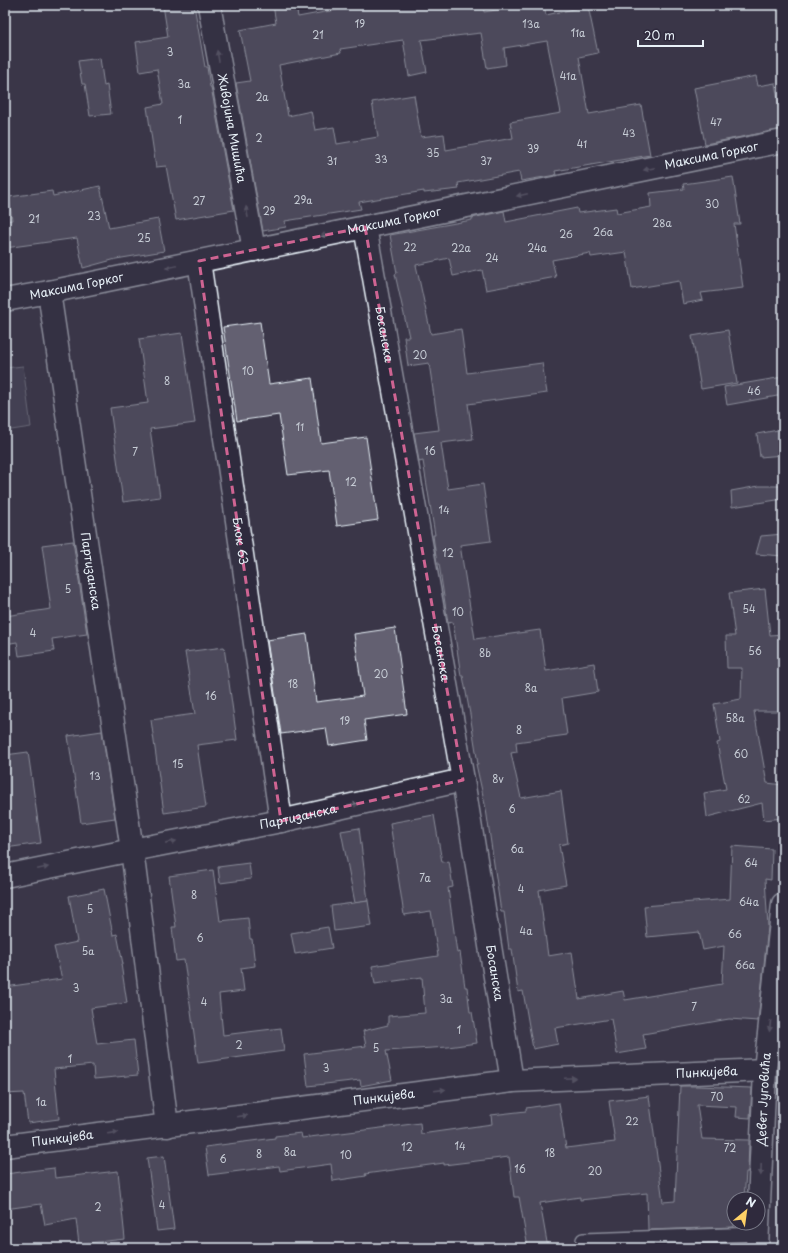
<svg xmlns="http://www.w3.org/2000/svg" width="788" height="1253" viewBox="0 0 788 1253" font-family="'Playpen Sans',sans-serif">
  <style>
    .green { fill: #504e5f; stroke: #9ca0ac }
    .building { fill: #636171; stroke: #e8f1f8; fill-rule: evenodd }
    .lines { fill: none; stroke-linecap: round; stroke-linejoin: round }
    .lane-casing { stroke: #e8f1f8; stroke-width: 16 }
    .street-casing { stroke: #e8f1f8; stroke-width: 25 }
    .lane { stroke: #2f2a3d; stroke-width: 13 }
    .street { stroke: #2f2a3d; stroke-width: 22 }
    .oneway { fill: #70707e }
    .marked { fill: none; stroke: #cf6492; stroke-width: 3; stroke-dasharray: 8 5; stroke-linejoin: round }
    .labels { text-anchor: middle; stroke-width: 3; stroke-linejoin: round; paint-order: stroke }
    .number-label { font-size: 10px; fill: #c7cdd6 }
    .street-label { font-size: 12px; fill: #e8f1f8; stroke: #2f2a3d }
  </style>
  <rect width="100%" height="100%" fill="#3a3648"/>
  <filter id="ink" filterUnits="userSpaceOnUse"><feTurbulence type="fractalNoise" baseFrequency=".025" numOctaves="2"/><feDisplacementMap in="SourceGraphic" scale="8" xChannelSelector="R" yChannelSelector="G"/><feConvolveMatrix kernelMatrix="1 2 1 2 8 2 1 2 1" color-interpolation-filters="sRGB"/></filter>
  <g filter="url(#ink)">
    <path class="green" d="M23,366L31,427L5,431V368Z"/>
    <g class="building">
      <path d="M163,5H194L205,67H207L210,87H211L234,210L176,220L166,166L156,167L147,107L163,104L157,69L140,72L136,42L168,37Z"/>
      <path d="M273,5H296L298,17L346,8V5H483L484,12L526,5H544L546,15L588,6L598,53L579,57L589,114L641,105L650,155L555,171L556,175L521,181L519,172L458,183L459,189L424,193V191L359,202L361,209L285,221L286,227L263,231L236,83L250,81L240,30L276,23ZM481,33L487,68L506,65L504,48L547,41L561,113L510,122L513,138L446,150L444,134L421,137L414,95L372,102L378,137L337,144L334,127L315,130L311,111L288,116L279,65L341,53L340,49L403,40L409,76L427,72L421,40Z"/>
      <path d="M100,58L104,86L107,85L111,114L90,116L85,84H82L78,61Z"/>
      <path d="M756,76L758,86L775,83L783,129L705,144L694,88Z"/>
      <path d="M733,177L740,224H734L743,288L701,293L703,300L683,304L679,281L632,289L626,252L591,257L590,253L552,260L556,277L486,290L482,270L453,276L449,258L416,265L431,334L461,329L467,373L542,363L547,393L468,404L473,439L441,443L448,489L483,484L491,541L460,545L475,639L540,630L546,671L594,663L598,692L562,698L567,735L516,742L517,752L511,753L521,798L561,791L568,843L559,845L566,885L539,890L548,956L572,952L579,999L623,991L625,1000L722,984L724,946L703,950L699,932L647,937L644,906L730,899L732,846L772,849L771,880L765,879L768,927L758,1021L729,1019L643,1034L646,1049L617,1054L611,1019L555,1028L558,1044L533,1049L523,991L518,992L512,949H509L504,912H501L486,809L476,764H478L470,714L463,676H461L453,622L448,623L439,564H437L434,543L433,535H435L423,461L419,462L415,437L414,433L439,430L429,363L408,366L404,337H409L395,274L397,273L390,235L472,220V218L504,211L506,222L577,208L578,213L616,208L617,213L651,207L650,193L684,189L683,184Z"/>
      <path d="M100,186L109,228L158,219L164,251L116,259L83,268L77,238L5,248V221L12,220L9,197L52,191L53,196Z"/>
      <path d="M260,322L269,384L312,378L321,443L366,437L378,520L337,526L329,470L288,475L279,415L237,421L223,327Z"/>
      <path d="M728,330L737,383L701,389L692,336Z"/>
      <path d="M182,333L195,423L150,429L160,497L123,502L110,408L148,403L139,339Z"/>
      <path d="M783,377V395L727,405L724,387Z"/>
      <path d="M783,429V455L760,457L757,434Z"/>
      <path d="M759,486H783V499L732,507L731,491Z"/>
      <path d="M783,534V556L756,554L761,536Z"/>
      <path d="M73,541L87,634L52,639L54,651L19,656L17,642L5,644V616L51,609L42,545Z"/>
      <path d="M765,589L770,635L783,634V711H754L767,783L783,785V818L764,820L762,803L707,817L704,793L726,789L717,743L720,742L714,704L741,699L742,668H727L726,636H735L729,593Z"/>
      <path d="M395,628L407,714L364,720L367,740L329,746L326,728L281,734L267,640L307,634L316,702L363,696L354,634Z"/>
      <path d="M224,647L237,740L197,745L206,807L164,813L151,720L195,714L185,652Z"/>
      <path d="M102,731L115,818L81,823L68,736Z"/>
      <path d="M28,752L41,843L5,848V755Z"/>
      <path d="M434,815L442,862L449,861L453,887L448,888L457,953L460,952L465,987H467L470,1012H472L477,1043L448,1047L386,1051L392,1080L361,1086L360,1080L308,1086L304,1054L366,1046L363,1031L388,1025V1016L425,1013L422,977L375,984L372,966L438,956L431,911L404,915L390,823Z"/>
      <path d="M359,828L368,901L355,903L341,831Z"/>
      <path d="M249,863L251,879L220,883L218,867Z"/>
      <path d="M213,870L220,921L248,918L250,939H252L255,966L241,968L244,991L219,994L223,1035L281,1028L284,1051L198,1063L184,960L176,961L172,927H176L169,876Z"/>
      <path d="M104,889L113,935L117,934L123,964H121L127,1003L91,1008L97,1044L134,1040L138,1075L94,1079L93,1065L54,1069L59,1119L28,1123L24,1093L5,1094V987L62,979L54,947L77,942L69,896Z"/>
      <path d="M368,901L372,926L334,931L331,906Z"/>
      <path d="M328,927L332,948L295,954L291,933Z"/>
      <path d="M680,1086H696L752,1088L750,1118L736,1117L737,1107L697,1105L702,1139L749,1140L748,1172H746L744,1199H734V1227L648,1230L647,1193L580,1200V1197L540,1203L548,1248H528L519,1197H514L509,1157L444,1165V1163L365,1174L366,1176L333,1181L331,1164L280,1171L279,1166L209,1175L205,1147L275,1138V1136L301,1133L302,1138L420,1123L421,1134L492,1124L491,1115L526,1111V1108L559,1103L566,1148L615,1142L609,1101L649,1096L663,1202L675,1201Z"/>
      <path d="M164,1156L174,1229L157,1231L147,1158Z"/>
      <path d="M54,1168L55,1178L118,1171L125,1239L79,1244L76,1219L45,1225L41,1204L5,1209V1174Z"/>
      <path d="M734,1243V1248H648V1246Z"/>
    </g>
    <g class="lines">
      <g class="lane-casing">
        <path id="lane" d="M583,1240L758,1234"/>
      </g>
      <g class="street-casing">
        <g id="street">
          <path id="s1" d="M209,5L254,250"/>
          <path id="s2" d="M365,227L463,780L512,1081"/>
          <path id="s3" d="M199,261L281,821"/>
          <path id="s4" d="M49,292L132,850L167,1126"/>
          <path id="s5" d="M5,300L49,292L783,141"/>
          <path id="s6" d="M5,876L132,850L281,821L463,780"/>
          <path id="s7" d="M5,1146L512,1081L765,1070"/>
          <path id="s8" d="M757,1248L765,1070L783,904"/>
        </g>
      </g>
      <use href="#lane" class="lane"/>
      <use href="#street" class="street"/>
    </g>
    <defs><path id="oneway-solid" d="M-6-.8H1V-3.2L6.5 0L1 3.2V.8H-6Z"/></defs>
    <g class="oneway">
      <use href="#oneway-solid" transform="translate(218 56) rotate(-100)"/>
      <use href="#oneway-solid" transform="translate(649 169) rotate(168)"/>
      <use href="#oneway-solid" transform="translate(522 195) rotate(168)"/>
      <use href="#oneway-solid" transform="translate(247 212) rotate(-100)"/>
      <use href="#oneway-solid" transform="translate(326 235) rotate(168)"/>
      <use href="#oneway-solid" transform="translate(171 267) rotate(168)"/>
      <use href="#oneway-solid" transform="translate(353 805) rotate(-13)"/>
      <use href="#oneway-solid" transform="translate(171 842) rotate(-11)"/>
      <use href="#oneway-solid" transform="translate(43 868) rotate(-12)"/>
      <use href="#oneway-solid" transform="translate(770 1026) rotate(96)"/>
      <use href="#oneway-solid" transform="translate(570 1078) rotate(-3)"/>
      <use href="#oneway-solid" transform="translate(440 1090) rotate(-7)"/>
      <use href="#oneway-solid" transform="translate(242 1116) rotate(-7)"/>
      <use href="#oneway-solid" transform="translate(113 1133) rotate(-7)"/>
      <use href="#oneway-solid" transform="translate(761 1170) rotate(92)"/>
    </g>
  </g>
  <path d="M0 0H788V1253H0ZM365,227L463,780L281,821L199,261Z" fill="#3a3648" fill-opacity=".55" fill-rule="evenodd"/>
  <path class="marked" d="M365,227L463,780L281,821L199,261Z"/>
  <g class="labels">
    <g class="number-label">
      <text x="360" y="28">19</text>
      <text x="531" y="28">13a</text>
      <text x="578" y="37">11a</text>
      <text x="318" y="39">21</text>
      <text x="170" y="56">3</text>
      <text x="568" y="80">41a</text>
      <text x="184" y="88">3a</text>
      <text x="262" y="101">2a</text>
      <text x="180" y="124">1</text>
      <text x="716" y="126">47</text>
      <text x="629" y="137">43</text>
      <text x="259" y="142">2</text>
      <text x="582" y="148">41</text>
      <text x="533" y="153">39</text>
      <text x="433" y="157">35</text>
      <text x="381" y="163">33</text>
      <text x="332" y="165">31</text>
      <text x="486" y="165">37</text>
      <text x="303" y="204">29a</text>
      <text x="199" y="205">27</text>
      <text x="712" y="208">30</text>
      <text x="269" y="215">29</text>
      <text x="94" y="220">23</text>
      <text x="34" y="223">21</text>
      <text x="662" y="227">28a</text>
      <text x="603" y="236">26a</text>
      <text x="566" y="238">26</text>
      <text x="144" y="242">25</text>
      <text x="410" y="251">22</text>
      <text x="461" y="252">22a</text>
      <text x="537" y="252">24a</text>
      <text x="492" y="262">24</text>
      <text x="420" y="359">20</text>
      <text x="248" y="375">10</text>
      <text x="167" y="385">8</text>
      <text x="754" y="395">46</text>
      <text x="300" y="431">11</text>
      <text x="430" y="455">16</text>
      <text x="135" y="456">7</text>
      <text x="351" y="486">12</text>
      <text x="444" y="514">14</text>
      <text x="448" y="557">12</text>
      <text x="68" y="593">5</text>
      <text x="749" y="613">54</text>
      <text x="458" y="616">10</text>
      <text x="33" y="637">4</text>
      <text x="755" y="655">56</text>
      <text x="485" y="657">8b</text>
      <text x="381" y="678">20</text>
      <text x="293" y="688">18</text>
      <text x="531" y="692">8a</text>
      <text x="211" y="700">16</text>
      <text x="735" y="722">58a</text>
      <text x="345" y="725">19</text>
      <text x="519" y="734">8</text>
      <text x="741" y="758">60</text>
      <text x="178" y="768">15</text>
      <text x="95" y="780">13</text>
      <text x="498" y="783">8v</text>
      <text x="744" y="803">62</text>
      <text x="512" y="813">6</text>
      <text x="517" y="853">6a</text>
      <text x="751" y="867">64</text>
      <text x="425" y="882">7a</text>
      <text x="521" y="893">4</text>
      <text x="194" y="899">8</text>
      <text x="749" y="906">64a</text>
      <text x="90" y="913">5</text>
      <text x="526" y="935">4a</text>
      <text x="735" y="938">66</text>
      <text x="200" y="942">6</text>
      <text x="88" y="955">5a</text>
      <text x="745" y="969">66a</text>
      <text x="76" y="992">3</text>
      <text x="446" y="1003">3a</text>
      <text x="204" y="1006">4</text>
      <text x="694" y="1011">7</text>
      <text x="459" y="1034">1</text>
      <text x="239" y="1049">2</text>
      <text x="376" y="1052">5</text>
      <text x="70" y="1063">1</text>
      <text x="326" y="1072">3</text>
      <text x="717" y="1101">70</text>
      <text x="41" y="1106">1a</text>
      <text x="632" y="1125">22</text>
      <text x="460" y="1150">14</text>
      <text x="407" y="1151">12</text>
      <text x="730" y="1152">72</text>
      <text x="290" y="1156">8a</text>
      <text x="550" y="1157">18</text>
      <text x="259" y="1158">8</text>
      <text x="346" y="1159">10</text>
      <text x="223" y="1163">6</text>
      <text x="520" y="1173">16</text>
      <text x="595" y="1175">20</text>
      <text x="162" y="1209">4</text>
      <text x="98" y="1211">2</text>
    </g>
    <g class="street-label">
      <text dy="4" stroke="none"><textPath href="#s1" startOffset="125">Живојина Мишића</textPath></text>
      <text dy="4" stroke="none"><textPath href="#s5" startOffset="721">Максима Горког</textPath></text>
      <text dy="4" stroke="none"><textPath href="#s5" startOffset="397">Максима Горког</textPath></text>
      <text dy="4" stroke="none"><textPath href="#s5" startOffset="73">Максима Горког</textPath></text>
      <text dy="4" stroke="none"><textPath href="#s2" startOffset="109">Босанска</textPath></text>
      <text dy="4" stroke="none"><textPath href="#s3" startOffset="283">Блок 63</textPath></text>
      <text dy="4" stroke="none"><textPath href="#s4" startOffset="282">Партизанска</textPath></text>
      <text dy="4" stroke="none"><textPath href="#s2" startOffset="433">Босанска</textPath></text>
      <text dy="4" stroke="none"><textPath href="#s6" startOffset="299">Партизанска</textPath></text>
      <text dy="4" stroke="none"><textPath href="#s2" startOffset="757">Босанска</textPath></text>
      <text dy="4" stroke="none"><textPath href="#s7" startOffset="706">Пинкијева</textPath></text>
      <text dy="4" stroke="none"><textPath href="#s7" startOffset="382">Пинкијева</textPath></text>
      <text dy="4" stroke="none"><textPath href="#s8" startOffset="149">Девет Југовића</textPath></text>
      <text dy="4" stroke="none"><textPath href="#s7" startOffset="58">Пинкијева</textPath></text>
    </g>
  </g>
  <rect width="788" height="1253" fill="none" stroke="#2f2a3d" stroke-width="20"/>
  <rect x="10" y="10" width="768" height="1233" fill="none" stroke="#e8f1f8" stroke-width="1.5" filter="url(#ink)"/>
  <g transform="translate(746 1211) rotate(29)"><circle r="19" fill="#2f2a3d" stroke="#797a88"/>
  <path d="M0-3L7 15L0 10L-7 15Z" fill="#ffd166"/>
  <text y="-6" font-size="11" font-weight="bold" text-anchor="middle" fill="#e8f1f8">N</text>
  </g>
  <path d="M638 40v6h65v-6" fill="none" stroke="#e8f1f8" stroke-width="2"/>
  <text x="644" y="40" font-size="12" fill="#e8f1f8" stroke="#2f2a3d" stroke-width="3" paint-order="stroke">20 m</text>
</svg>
